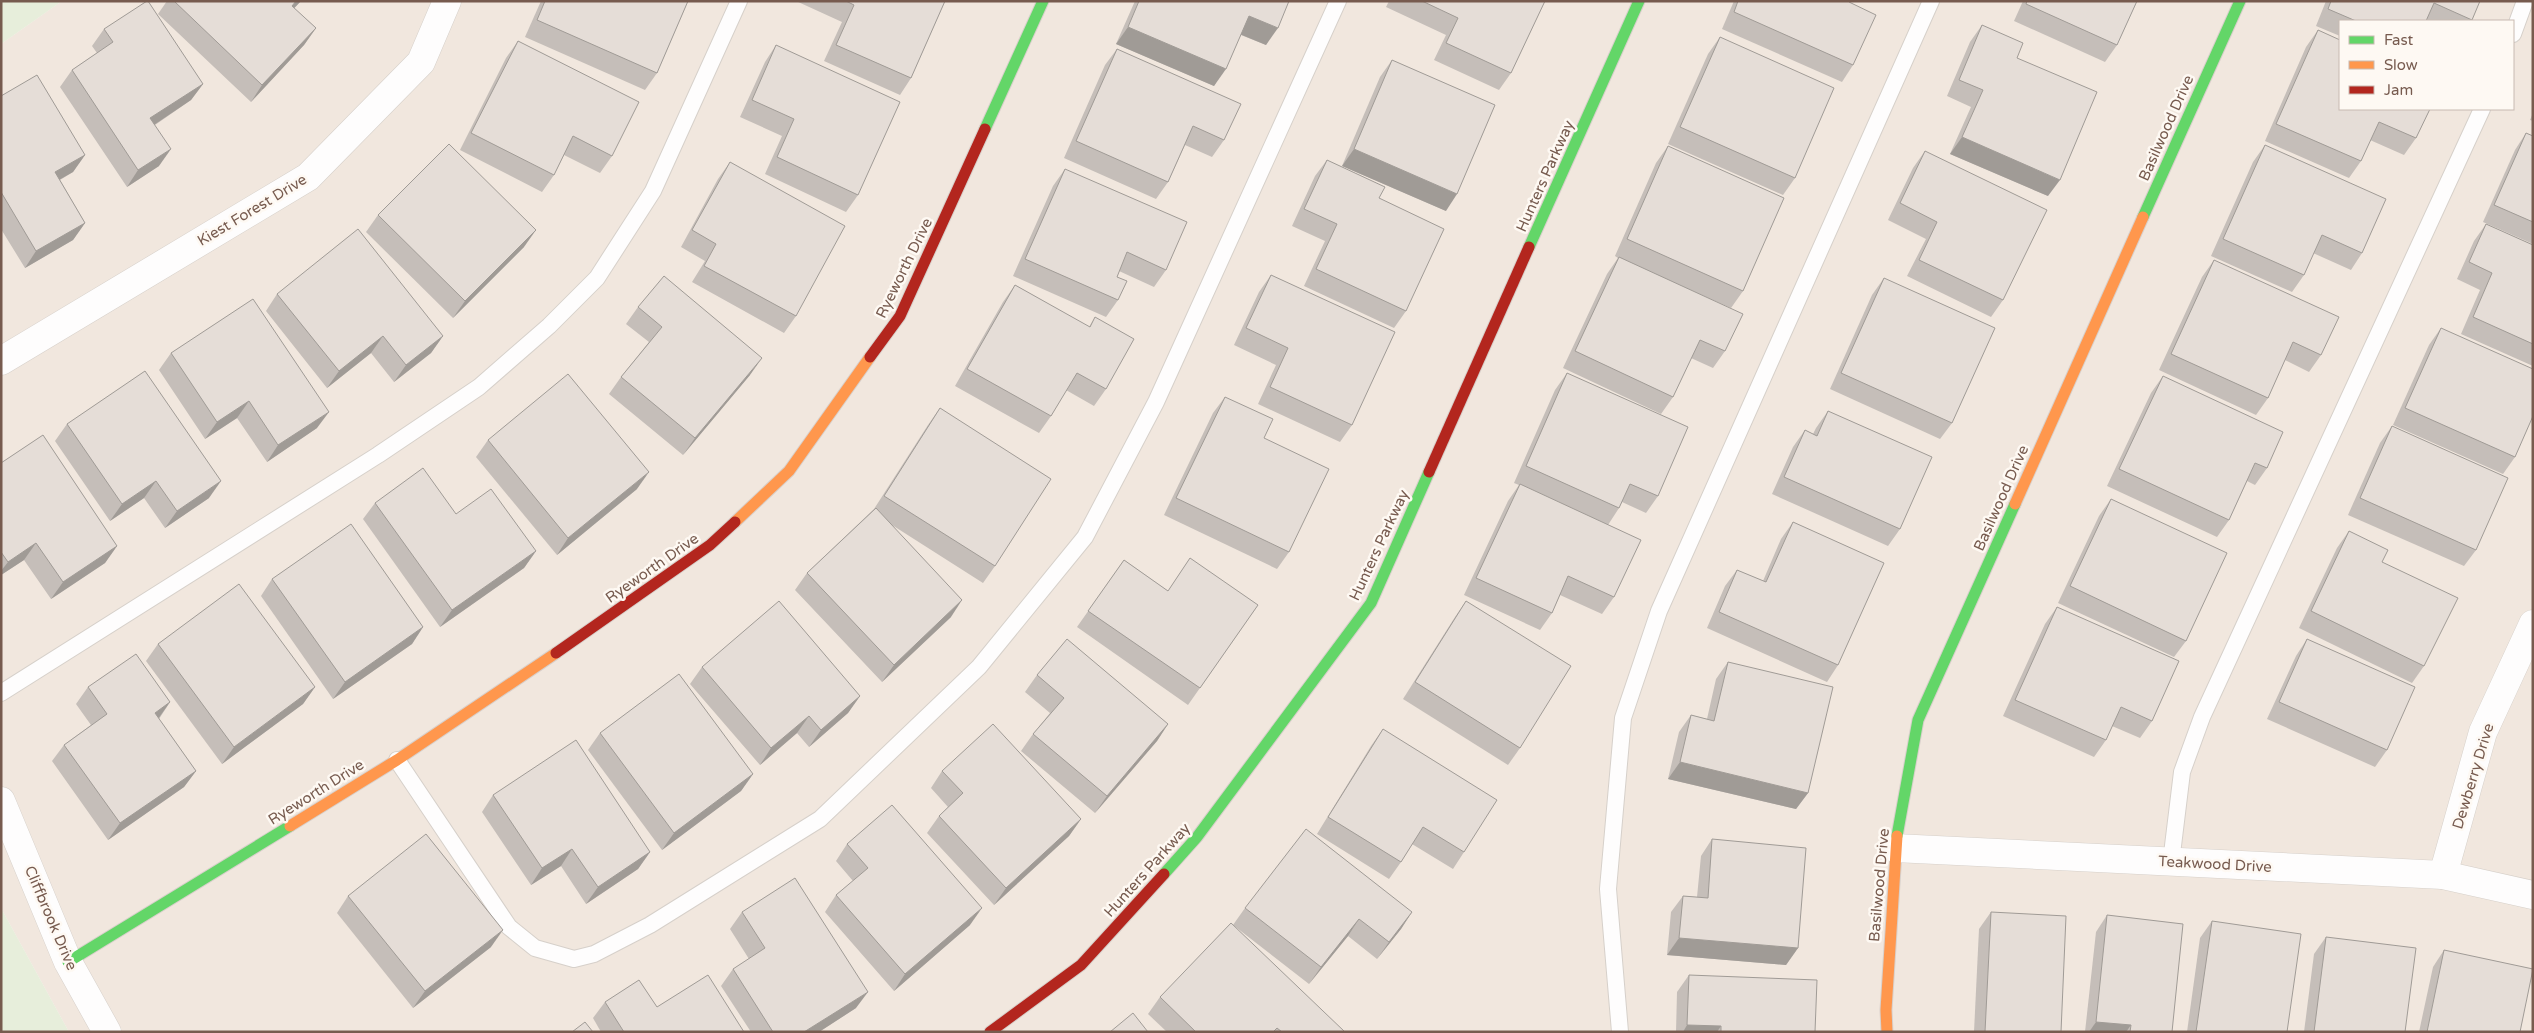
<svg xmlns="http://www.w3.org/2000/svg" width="2534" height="1033" viewBox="0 0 2534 1033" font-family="'Varela Round',sans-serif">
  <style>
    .residential { fill: #f1e7de; fill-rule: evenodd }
    .green { fill: #e7eedb }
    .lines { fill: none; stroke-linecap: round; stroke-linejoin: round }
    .lane-casing { stroke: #d6d0ca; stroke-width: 18 }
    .street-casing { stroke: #d6d0ca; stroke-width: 29 }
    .fast-casing { stroke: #d8d0cb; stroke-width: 13 }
    .slow-casing { stroke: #d8d0cb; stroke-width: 13 }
    .jam-casing { stroke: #d8d0cb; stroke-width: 13 }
    .lane { stroke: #fefdfd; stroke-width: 16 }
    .street { stroke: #fefdfd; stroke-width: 28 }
    .fast { stroke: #63d668; stroke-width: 11 }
    .slow { stroke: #ff974d; stroke-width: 11 }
    .jam { stroke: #b3261e; stroke-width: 11 }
    .wall { fill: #c5beb9 }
    .shaded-wall { fill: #a09b96 }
    .building { fill: #e5ddd7; stroke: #a09b96 }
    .labels { text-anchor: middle; stroke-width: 5; stroke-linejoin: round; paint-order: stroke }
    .street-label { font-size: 15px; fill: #775b4f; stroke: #fef9f3 }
  </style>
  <rect width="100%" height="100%" fill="#f8f4f0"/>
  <path class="residential" d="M62,1H2533V1032H69L1,908V44ZM2340,21H2513V109H2340Z"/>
  <g class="green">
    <path d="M1,1H62L1,44Z"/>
    <path d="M1,908L69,1032H1Z"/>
  </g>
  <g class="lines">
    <g class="lane-casing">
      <g id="lane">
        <path d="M2513,34L2525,1"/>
        <path d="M1,693L378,455L479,387L549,326L597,278L653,191L739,1"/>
        <path d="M397,760L509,927L535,948L574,959L594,954L650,925L820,819L979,667L1085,537L1156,402L1338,1"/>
        <path d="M2171,862L2182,772L2202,717L2482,109"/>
        <path d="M1620,1032L1608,889L1623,718L1659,611L1931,1"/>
      </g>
    </g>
    <g class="street-casing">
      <g id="street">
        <path d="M1,361L308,177L421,62L447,1"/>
        <path d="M1,801L68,962L107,1032"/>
        <path d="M1895,848L2443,875L2533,895"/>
        <path d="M2443,875L2483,732L2533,624"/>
      </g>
    </g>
    <g class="fast-casing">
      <g id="fast">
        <path d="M985,129L1043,1"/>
        <path d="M2143,217L2240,1"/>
        <path d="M1529,247L1639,1"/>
        <path d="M1897,836L1918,720L2015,504"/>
        <path d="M1164,874L1197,837L1371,603L1429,472"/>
        <path d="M68,962L290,826"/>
      </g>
    </g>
    <g class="slow-casing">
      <g id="slow">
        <path d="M2015,504L2143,217"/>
        <path d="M735,522L789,471L870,357"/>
        <path d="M290,826L397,760L556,653"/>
        <path d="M1887,1032L1886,1010L1897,836"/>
      </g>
    </g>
    <g class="jam-casing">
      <g id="jam">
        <path d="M870,357L900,316L985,129"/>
        <path d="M1429,472L1529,247"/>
        <path d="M556,653L710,545L735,522"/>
        <path d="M990,1032L1081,965L1164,874"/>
      </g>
    </g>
    <use href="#lane" class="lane"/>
    <use href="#street" class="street"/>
    <use href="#fast" class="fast"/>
    <use href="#slow" class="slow"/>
    <use href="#jam" class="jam"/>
  </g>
  <g class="wall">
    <path d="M167,1H301L294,8L316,28L304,45L251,102L158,14Z"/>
    <path d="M541,1H688L657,73L645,90L525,37Z"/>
    <path d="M796,1H945L911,78L900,95L824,61L842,22Z"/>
    <path d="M1135,1H1289L1266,45L1241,35L1214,86L1116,44Z"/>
    <path d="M1389,1H1545L1511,73L1499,90L1434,60L1446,35L1386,7Z"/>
    <path d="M1734,1H1849L1853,65L1842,82L1722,29Z"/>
    <path d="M2023,1H2137L2117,45L2105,62L2014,21Z"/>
    <path d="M2326,1H2480L2471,21H2340V36L2316,26Z"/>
    <path d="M1982,25L2017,58L2048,196L1950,154L1971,107L1947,96L1970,42Z"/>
    <path d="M104,29L203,84L191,100L155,125L159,166L127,187L60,87L72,70L97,53L92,46Z"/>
    <path d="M2318,30L2430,109L2416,138L2404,155L2370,140L2361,161L2349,178L2265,141L2306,47Z"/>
    <path d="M1720,37L1795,178L1783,195L1668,144L1708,54Z"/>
    <path d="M518,41L612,156L600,173L564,155L554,175L542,192L460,150L506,58Z"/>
    <path d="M776,45L858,195L846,212L765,174L782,136L740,117L765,62Z"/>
    <path d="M1117,49L1224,140L1212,157L1185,145L1168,182L1156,199L1064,158L1105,65Z"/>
    <path d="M1392,60L1446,211L1342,166L1380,77Z"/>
    <path d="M1,96L85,155L73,172L60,180L85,223L73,240L25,268L1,229Z"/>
    <path d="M2533,113V121L2530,120Z"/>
    <path d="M2526,133L2533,136V244L2483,222L2515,150Z"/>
    <path d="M2265,145L2362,253L2351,270L2313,253L2304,275L2292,292L2211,256L2253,162Z"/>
    <path d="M1668,146L1743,291L1731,308L1688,289L1725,351L1713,368L1691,358L1673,397L1661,414L1563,368L1607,274L1618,258L1615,256L1656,163Z"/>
    <path d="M1925,151L2003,300L1991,317L1907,276L1926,239L1888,220L1913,168Z"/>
    <path d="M1327,160L1406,311L1394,328L1304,286L1325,241L1292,226L1315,176Z"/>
    <path d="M730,162L796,316L784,333L692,282L705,261L681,247L718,179Z"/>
    <path d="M1065,169L1166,270L1154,287L1119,271L1117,277L1118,300L1106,317L1013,276L1053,186Z"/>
    <path d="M378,215L524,247L453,318L366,232Z"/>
    <path d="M2486,224L2533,245V366L2461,334L2480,290L2457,279L2474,241Z"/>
    <path d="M2214,260L2321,355L2309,372L2285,360L2268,398L2256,415L2159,370L2202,277Z"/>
    <path d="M1271,275L1352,425L1340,442L1258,404L1276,365L1234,345L1259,292Z"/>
    <path d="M1884,278L1952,423L1940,439L1830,389L1872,295Z"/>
    <path d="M1015,285L1089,327L1095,317L1106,389L1094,406L1066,390L1051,416L1039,433L955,386L1003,302Z"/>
    <path d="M277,294L443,336L431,353L394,382L371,353L327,388L266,311Z"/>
    <path d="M638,307L750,375L683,455L609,394L621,377L649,342L626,324Z"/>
    <path d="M2441,328L2515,457L2503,474L2393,425L2429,345Z"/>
    <path d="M171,353L317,428L267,462L237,418L205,439L159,370Z"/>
    <path d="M1567,373L1658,496L1646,513L1622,502L1619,508L1608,525L1614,597L1602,614L1560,595L1552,613L1540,630L1464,595L1508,501L1519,485L1514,483L1555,390Z"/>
    <path d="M2163,376L2267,468L2255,485L2247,481L2229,520L2217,537L2107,486L2151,393Z"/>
    <path d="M1225,397L1264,438L1289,552L1277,569L1164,515L1213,413Z"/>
    <path d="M940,408L995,566L983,583L892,525L951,617L882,682L795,590L807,573L874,509L928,425Z"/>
    <path d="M1828,411L1900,529L1888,546L1772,494L1793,447L1805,430L1813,434L1816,428Z"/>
    <path d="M67,424L209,498L165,528L144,498L110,521L55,441Z"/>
    <path d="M2392,426L2476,550L2464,566L2348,515L2380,443Z"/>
    <path d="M488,440L637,489L557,555L476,457Z"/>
    <path d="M1,463L117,546L105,563L51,599L24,560L1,575Z"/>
    <path d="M2111,499L2186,641L2174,657L2058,603L2099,516Z"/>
    <path d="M375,503L456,514L536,551L524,568L440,627L363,519Z"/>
    <path d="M1793,522L1838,665L1827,682L1707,628L1725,586L1737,570L1763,581L1781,539Z"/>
    <path d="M2349,531L2382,562L2424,666L2412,683L2299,628L2337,548Z"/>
    <path d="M1124,560L1168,591L1258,605L1188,705L1077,627Z"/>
    <path d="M272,579L423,627L412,644L333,699L261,596Z"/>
    <path d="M1466,601L1520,748L1508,765L1403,699L1455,617Z"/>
    <path d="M2057,607L2152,721L2140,738L2112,726L2106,740L2094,757L2003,716L2045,624Z"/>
    <path d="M2307,639L2387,750L2375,767L2267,719L2296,656Z"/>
    <path d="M158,644L315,687L303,704L222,764L146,661Z"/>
    <path d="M1728,662L1808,793L1796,809L1668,779L1679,732L1691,715L1707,719L1716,679Z"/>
    <path d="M702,667L860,696L848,713L809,747L797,733L760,765L690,684Z"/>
    <path d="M1037,675L1168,724L1157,741L1095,813L1021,751L1033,734L1050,713L1025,692Z"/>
    <path d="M88,687L170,702L159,719L196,771L184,787L108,840L52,761L64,745L91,725L76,704Z"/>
    <path d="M1383,729L1464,852L1453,869L1412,844L1401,862L1389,879L1317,834L1371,746Z"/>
    <path d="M600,733L753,774L741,791L662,850L588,750Z"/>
    <path d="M942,771L1081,819L1069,836L994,905L927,833L939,816L948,807L931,788Z"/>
    <path d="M493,795L650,852L638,869L586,904L561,866L531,885L482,812Z"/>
    <path d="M1712,839L1798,948L1786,965L1667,955L1671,912L1683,896L1697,897L1701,856Z"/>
    <path d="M847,844L970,925L894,991L825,912L836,895L853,881L836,861Z"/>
    <path d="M348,896L491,947L413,1008L337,913Z"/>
    <path d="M1245,908L1412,912L1401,929L1377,959L1348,936L1309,984L1233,925Z"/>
    <path d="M742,912L856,1008L819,1032H751L721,986L733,969L749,959L730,929Z"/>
    <path d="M1991,912L2061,1032H1974L1979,929Z"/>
    <path d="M2107,915L2172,1032H2085L2096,932Z"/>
    <path d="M2212,921L2287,1032H2187L2200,938Z"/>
    <path d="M2326,937L2405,1032H2304L2314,954Z"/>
    <path d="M2444,950L2520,1032H2419L2433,967Z"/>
    <path d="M1689,975L1815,1032H1676L1677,992Z"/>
    <path d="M1160,997L1345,1032H1167L1148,1014Z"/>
    <path d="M605,1002L657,1007L744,1032H601L593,1018Z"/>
  </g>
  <g class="shaded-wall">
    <path d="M296,1H301L280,23L292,6Z"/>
    <path d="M1249,16L1278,28L1266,45L1237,33Z"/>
    <path d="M1128,27L1226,69L1214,86L1116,44Z"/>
    <path d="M316,28L304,45L251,102L262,85Z"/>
    <path d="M203,84L191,100L139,135L150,118Z"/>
    <path d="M1962,137L2060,180L2048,196L1950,154Z"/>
    <path d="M171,149L159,166L127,187L138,170Z"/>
    <path d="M1354,149L1457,194L1446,211L1342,166Z"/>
    <path d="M85,155L73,172L43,189L55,172Z"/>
    <path d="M85,223L73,240L25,268L36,251Z"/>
    <path d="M536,230L524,247L453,318L465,301Z"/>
    <path d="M383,336L371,353L327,388L339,371Z"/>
    <path d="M443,336L431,353L394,382L406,365Z"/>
    <path d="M762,358L750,375L683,455L695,438Z"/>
    <path d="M249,401L237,418L205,439L217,422Z"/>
    <path d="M329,412L317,428L267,462L278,445Z"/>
    <path d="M649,472L637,489L557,555L568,538Z"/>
    <path d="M156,481L144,498L110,521L122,504Z"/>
    <path d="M221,481L209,498L165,528L177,511Z"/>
    <path d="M36,543L24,560L1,575V571L8,562Z"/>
    <path d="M117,546L105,563L51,599L63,582Z"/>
    <path d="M536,551L524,568L440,627L452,610Z"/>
    <path d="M962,600L951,617L882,682L894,665Z"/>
    <path d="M423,627L412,644L333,699L345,682Z"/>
    <path d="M315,687L303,704L222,764L234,747Z"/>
    <path d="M860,696L848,713L809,747L821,730Z"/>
    <path d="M170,702L158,719L155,713Z"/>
    <path d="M809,716L797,733L760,765L771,748Z"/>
    <path d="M1168,724L1157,741L1095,813L1107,796Z"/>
    <path d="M1680,762L1808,793L1796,809L1668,779Z"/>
    <path d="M196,771L184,787L108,840L120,823Z"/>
    <path d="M753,774L741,791L662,850L674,833Z"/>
    <path d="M1081,819L1069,836L994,905L1006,888Z"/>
    <path d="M572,849L561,866L531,885L542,868Z"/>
    <path d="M650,852L638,869L586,904L598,887Z"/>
    <path d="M982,908L970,925L894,991L905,974Z"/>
    <path d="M1412,912L1401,929L1377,959L1389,942Z"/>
    <path d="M1359,919L1348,936L1309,984L1321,967Z"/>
    <path d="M503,930L491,947L413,1008L425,991Z"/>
    <path d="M1679,938L1798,948L1786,965L1667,955Z"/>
    <path d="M868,992L856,1008L819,1032H804Z"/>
    <path d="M2096,1022L2131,1025L2126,1032H2089Z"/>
    <path d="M1687,1025L1721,1026L1717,1032H1683Z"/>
  </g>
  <g class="building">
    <path d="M147,1H148L203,84L150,118L171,149L138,170L72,70L113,42L104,29Z"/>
    <path d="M174,1H296L292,6L316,28L262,85Z"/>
    <path d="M545,1H688L657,73L537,20Z"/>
    <path d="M846,1H945L911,78L836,45L854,5Z"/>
    <path d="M1139,1H1289L1278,28L1249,16L1226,69L1128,27Z"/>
    <path d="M1422,1H1545L1511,73L1446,43L1458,18Z"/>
    <path d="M1738,1H1849V2L1876,15L1853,65L1734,12Z"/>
    <path d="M2027,1H2137L2117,45L2026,4Z"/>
    <path d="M2331,1H2480L2472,20L2434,3L2426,21H2356L2328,9Z"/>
    <path d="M1982,25L2023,43L2017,58L2097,92L2060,180L1962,137L1983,90L1959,80Z"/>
    <path d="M2318,30L2340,40V109H2430L2416,138L2379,122L2361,161L2276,124Z"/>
    <path d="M1720,37L1834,88L1795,178L1680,127Z"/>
    <path d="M518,41L639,102L612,156L573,136L554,175L471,133Z"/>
    <path d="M776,45L900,102L858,195L777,157L794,119L752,100Z"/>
    <path d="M1117,49L1241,104L1224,140L1193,126L1168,182L1076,141Z"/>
    <path d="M1392,60L1495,105L1457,194L1354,149Z"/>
    <path d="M37,75L85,155L55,172L85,223L36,251L1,192V96Z"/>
    <path d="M2526,133L2533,136V222L2494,205Z"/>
    <path d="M449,144L536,230L465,301L378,215Z"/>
    <path d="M2265,145L2386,199L2362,253L2322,235L2304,275L2223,239Z"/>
    <path d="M1668,146L1784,198L1743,291L1627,239Z"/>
    <path d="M1925,151L2047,210L2003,300L1919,260L1937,222L1900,203Z"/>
    <path d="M1327,160L1385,187L1379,198L1444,229L1406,311L1316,269L1337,224L1304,209Z"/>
    <path d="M730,162L845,226L796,316L704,266L716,244L692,230Z"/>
    <path d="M1065,169L1187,222L1166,270L1127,252L1117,277L1127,281L1118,300L1025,259Z"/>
    <path d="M2486,224L2533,245V344L2473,317L2492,273L2469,262Z"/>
    <path d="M358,229L443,336L406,365L383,336L339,371L277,294Z"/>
    <path d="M1619,257L1743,314L1725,351L1700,340L1673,397L1575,351Z"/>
    <path d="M2214,260L2339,317L2321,355L2293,342L2268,398L2171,354Z"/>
    <path d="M1271,275L1395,332L1352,425L1270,387L1288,348L1246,328Z"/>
    <path d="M664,276L762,358L695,438L621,377L662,327L638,307Z"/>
    <path d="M1884,278L1995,328L1952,423L1841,373Z"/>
    <path d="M1015,285L1090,327L1095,317L1134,339L1106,389L1077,373L1051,416L967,369Z"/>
    <path d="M253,299L329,412L278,445L249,401L217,422L171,353Z"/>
    <path d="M2441,328L2533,369V416L2515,457L2405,408Z"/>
    <path d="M145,371L221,481L177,511L156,481L122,504L67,424Z"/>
    <path d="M1567,373L1688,427L1658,496L1630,484L1619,508L1526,466Z"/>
    <path d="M568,374L649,472L568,538L488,440Z"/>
    <path d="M2163,376L2283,432L2267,468L2255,463L2229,520L2119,469Z"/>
    <path d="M1225,397L1273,419L1264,438L1329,469L1289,552L1176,498Z"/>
    <path d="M940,408L1051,479L995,566L884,496Z"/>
    <path d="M1828,411L1932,457L1900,529L1784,477L1805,430L1817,436Z"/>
    <path d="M2392,426L2508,478L2476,550L2360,498Z"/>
    <path d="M43,435L117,546L63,582L36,543L8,562L1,552V463Z"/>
    <path d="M423,468L456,514L491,489L536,551L452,610L375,503Z"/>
    <path d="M1520,484L1641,540L1614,597L1568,576L1552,613L1476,578Z"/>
    <path d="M2111,499L2227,553L2186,641L2070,586Z"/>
    <path d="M876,508L962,600L894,665L807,573Z"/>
    <path d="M1793,522L1884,563L1838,665L1719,612L1737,570L1766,582Z"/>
    <path d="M351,524L423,627L345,682L272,579Z"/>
    <path d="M2349,531L2388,550L2382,562L2458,598L2424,666L2311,611Z"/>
    <path d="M1190,558L1258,605L1200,688L1088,611L1124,560L1168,591Z"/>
    <path d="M239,584L315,687L234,747L158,644Z"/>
    <path d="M779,601L860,696L821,730L809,716L771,748L702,667Z"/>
    <path d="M1466,601L1571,666L1520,748L1415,682Z"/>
    <path d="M2057,607L2179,661L2152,721L2121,707L2106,740L2015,700Z"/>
    <path d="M1067,639L1168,724L1107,796L1033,734L1064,698L1037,675Z"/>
    <path d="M2307,639L2415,687L2387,750L2279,702Z"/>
    <path d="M136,654L170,702L155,713L196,771L120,823L64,745L107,714L88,687Z"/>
    <path d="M1728,662L1833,687L1808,793L1680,762L1691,715L1714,721Z"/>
    <path d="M679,674L753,774L674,833L600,733Z"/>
    <path d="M993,724L1081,819L1006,888L939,816L963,793L942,771Z"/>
    <path d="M1383,729L1497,800L1464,852L1423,827L1401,862L1328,817Z"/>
    <path d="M576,740L650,852L598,887L572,849L542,868L493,795Z"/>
    <path d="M892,805L982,908L905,974L836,895L868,868L847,844Z"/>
    <path d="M1306,829L1412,912L1389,942L1359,919L1321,967L1245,908Z"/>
    <path d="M426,834L503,930L425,991L348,896Z"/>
    <path d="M1712,839L1806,848L1798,948L1679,938L1683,896L1708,898Z"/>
    <path d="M795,878L868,992L804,1032H773L733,969L765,948L742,912Z"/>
    <path d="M1991,912L2066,916L2061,1032H1985Z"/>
    <path d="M2107,915L2183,924L2172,1032H2130L2131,1025L2096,1022Z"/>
    <path d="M2212,921L2301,934L2287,1032H2196Z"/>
    <path d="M1231,923L1345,1032H1282L1277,1028L1273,1032H1196L1160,997Z"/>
    <path d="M2326,937L2416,948L2405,1032H2314Z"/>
    <path d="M2444,950L2533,969L2520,1032H2427Z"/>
    <path d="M708,975L744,1032H624L605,1002L639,980L657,1007Z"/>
    <path d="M1689,975L1817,980L1815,1032H1721V1026L1687,1025Z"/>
    <path d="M1133,1013L1148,1032H1110Z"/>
    <path d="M585,1022L593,1032H572Z"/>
  </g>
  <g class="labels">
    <g class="street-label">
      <text transform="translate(2166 128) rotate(-66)" y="5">Basilwood Drive</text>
      <text transform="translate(1545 176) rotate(-66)" y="5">Hunters Parkway</text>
      <text transform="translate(252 210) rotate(-31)" y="5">Kiest Forest Drive</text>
      <text transform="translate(904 268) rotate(-64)" y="5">Ryeworth Drive</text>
      <text transform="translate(2001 498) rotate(-66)" y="5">Basilwood Drive</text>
      <text transform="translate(1379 545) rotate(-65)" y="5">Hunters Parkway</text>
      <text transform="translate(652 568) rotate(-35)" y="5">Ryeworth Drive</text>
      <text transform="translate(2473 776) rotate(-73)" y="5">Dewberry Drive</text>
      <text transform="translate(316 792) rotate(-32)" y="5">Ryeworth Drive</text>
      <text transform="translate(2215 864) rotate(3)" y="5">Teakwood Drive</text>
      <text transform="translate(1147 870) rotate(-48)" y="5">Hunters Parkway</text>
      <text transform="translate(1879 885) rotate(-85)" y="5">Basilwood Drive</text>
      <text transform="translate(51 918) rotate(67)" y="5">Cliffbrook Drive</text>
    </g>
  </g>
  <rect width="2534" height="1033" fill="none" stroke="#775b4f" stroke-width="5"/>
  <rect x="2339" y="20" width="175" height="90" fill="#fef9f3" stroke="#c8bab1"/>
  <rect x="2349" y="36" width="25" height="8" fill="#63d668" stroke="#c8bab1"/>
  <text x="2384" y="45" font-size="15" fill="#775b4f">Fast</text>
  <rect x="2349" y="61" width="25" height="8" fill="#ff974d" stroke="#c8bab1"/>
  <text x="2384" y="70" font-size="15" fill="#775b4f">Slow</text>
  <rect x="2349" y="86" width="25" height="8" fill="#b3261e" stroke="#c8bab1"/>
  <text x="2384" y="95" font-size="15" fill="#775b4f">Jam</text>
</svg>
